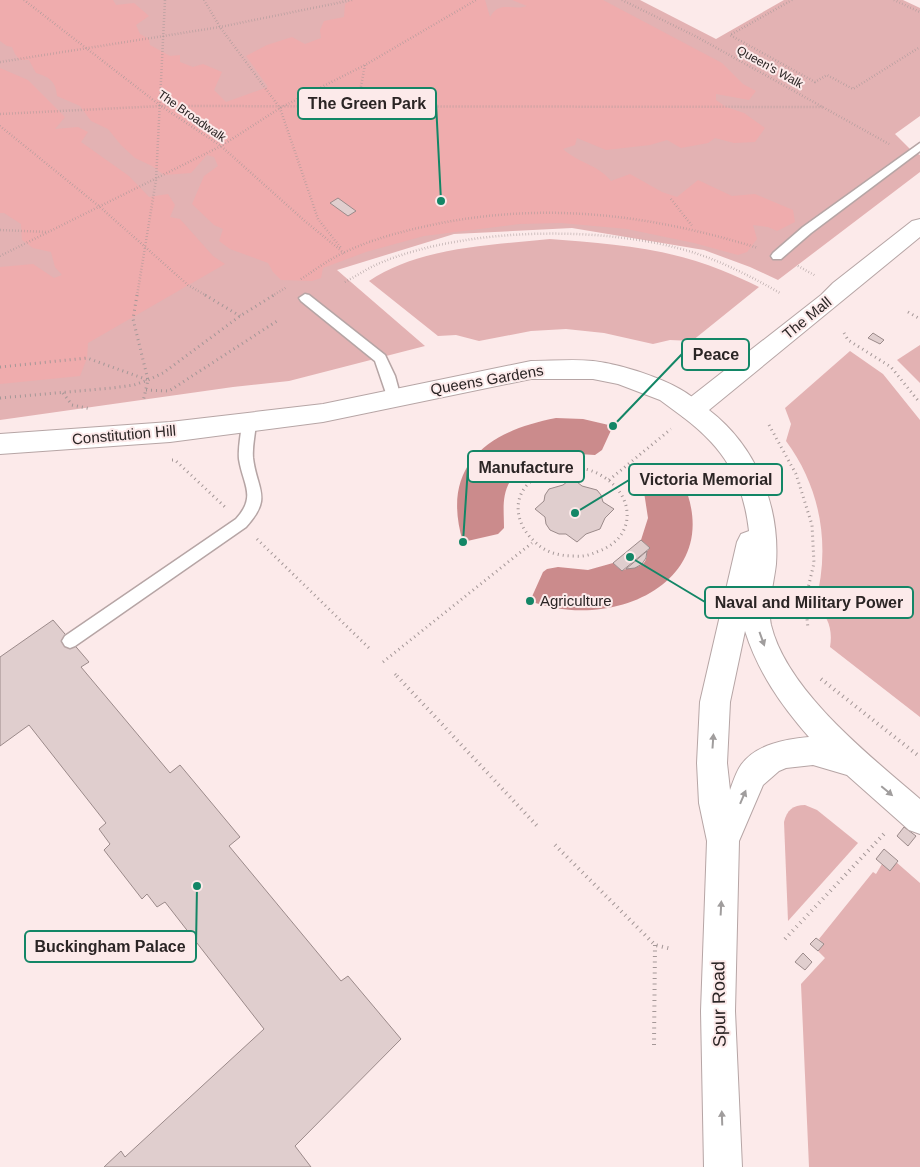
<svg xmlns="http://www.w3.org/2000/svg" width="920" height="1167" viewBox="0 0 920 1167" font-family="Arial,sans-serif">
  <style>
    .green { fill: #e3b2b3 }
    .forest { fill: #efacad }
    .water { fill: #cb8b8c }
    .building { fill: #e0cece; stroke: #9b8a8a }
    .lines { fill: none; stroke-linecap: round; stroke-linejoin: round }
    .service-casing { stroke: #b6a5a5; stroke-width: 3 }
    .minor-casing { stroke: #b6a5a5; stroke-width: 2 }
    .tertiary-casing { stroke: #b6a5a5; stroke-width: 2 }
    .path-far2 { stroke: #a49797; stroke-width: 2.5; stroke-dasharray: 0.5 2.5; stroke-linecap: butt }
    .path-far1 { stroke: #a49797; stroke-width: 3; stroke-dasharray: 1 4; stroke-linecap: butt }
    .path { stroke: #a49797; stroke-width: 4; stroke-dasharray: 1 4.5; stroke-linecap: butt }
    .service { fill: #fff; fill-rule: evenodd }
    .minor { fill: #fff; fill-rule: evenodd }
    .tertiary { fill: #fff; fill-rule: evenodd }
    .oneway { fill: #a09d9d }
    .poi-dot { fill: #138666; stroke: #fceaea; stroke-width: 2 }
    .labels { text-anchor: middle; stroke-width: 4; stroke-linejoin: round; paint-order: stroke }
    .far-street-label { font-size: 12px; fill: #2b2525; stroke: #fceaea }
    .street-label { font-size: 15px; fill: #2b2525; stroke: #fceaea }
    .poi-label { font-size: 15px; fill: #2b2525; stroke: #fceaea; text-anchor: start }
    .near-street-label { font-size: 18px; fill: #2b2525; stroke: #fceaea }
    .leader { fill: none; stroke: #138666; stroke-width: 2 }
    .callout-dot { fill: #138666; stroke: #fceaea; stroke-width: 2 }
    .callout { fill: #fceaea; stroke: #138666; stroke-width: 2 }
    .callout-label { font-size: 16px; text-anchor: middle; font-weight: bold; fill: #2b2525 }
  </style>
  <rect width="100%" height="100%" fill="#fceaea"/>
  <g class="green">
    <path d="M0,0H640L716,39L784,0H903L920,8V116L895,134L912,151L920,155V172L778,280L750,267L704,250L572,228L454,234L337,270L425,346L289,381L233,387L0,420Z"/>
    <path d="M550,239C606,243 668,248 721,270C734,275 747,281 759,287L692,341L670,340L653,344L604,333L566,329L531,331L479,341L456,335L438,336L369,281C420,247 490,245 550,239Z"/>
    <path d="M920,345V383L897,360Z"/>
    <path d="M850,351L883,374L920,420V717L830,647C833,629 828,616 815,604C831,547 821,488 786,441L791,424L785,408Z"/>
    <path d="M805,805L817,810L858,843L788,921L784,822C787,810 793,805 805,805Z"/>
    <path d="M896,862L920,883V1167H809L801,984L825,958L818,951L823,944L819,939L873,872L876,874L882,864L890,871Z"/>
  </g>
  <g class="forest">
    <path d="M0,0H113L116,5L134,3L149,16L136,25L140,34L149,39L150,45L170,56L180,55V62L193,67L203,64L222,72L214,90L226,102L268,87L246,56L267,45L292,37L305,44L321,38L320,30L324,21L344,17L345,4L351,0H485L490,17C500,0 512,11 527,6L512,0H603L722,63L743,84L756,91L749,100L716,94V100L726,107L744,113L765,128L755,142L734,143L715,138L708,143L681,148L667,140L650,145L606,150L577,138L575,145L563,149C580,164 597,164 611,181L630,174L662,192L677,197L698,180L732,196L755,194L793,210L795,222L777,231L768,227L753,225L757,239L747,252L738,255L694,243L627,229L561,223L519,224L424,236L366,252L323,268L321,278L312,281L281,280L273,272L268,263L230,249L219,241L223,229L214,225L192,204L204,176L218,166L214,157L207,155L191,173L164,175L152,166L135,158L121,145L108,129L91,121L80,106L57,96C56,81 49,77 36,73L29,60H20L15,54L12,47L7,46L0,41Z"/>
    <path d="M0,68L28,80L65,117L55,129L78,127L88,132L81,142L129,176L149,197L168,194L175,205L170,217L180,219L213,256L225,264L88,343L87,358L80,376L0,384V267L33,264L54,278L62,275L55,267L51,252L33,248L22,240L21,224L4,213H0Z"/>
  </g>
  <g class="water">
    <path d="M556,418L583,419L613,426L602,450L595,455L562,453L539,458L531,451C524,456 518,453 511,458C506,462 509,467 503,471L512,478C501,495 504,509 504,528L498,534L463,542C440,466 487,431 556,418Z"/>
    <path d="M681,478C730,580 614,633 530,601L543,572L547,569L558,567L588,570L613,563L622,571C633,564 647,572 647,551L650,548L641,540L648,518L644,492L650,486Z"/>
  </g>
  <g class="building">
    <path d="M338,198L356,211L348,216L330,203Z"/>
    <path d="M873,333L884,340L880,344L868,338Z"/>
    <path d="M531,451L539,458L512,478L503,471Z"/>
    <path d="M572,478L582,486L597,490L601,495L603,502L614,509L605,518L600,529L586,534L577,542L566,534H559L550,530L546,524L545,517L535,509L544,501L545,495L549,489L563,485Z"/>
    <path d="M641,540L650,548L622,571L613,563Z"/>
    <path d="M647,551L646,558L642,564L635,568L626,569Z"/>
    <path d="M53,620L89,662L81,667L170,773L180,765L240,837L229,846L341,981L348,976L401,1039L295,1146L311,1167H104L121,1151L125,1157L264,1029L165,902L157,907L147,894L142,899L104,850L110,844L99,829L106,823L29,725L0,746V657Z"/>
    <path d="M904,827L916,836L908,846L897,836Z"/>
    <path d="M884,849L898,861L890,871L876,859Z"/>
    <path d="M816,938L824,944L818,951L810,944Z"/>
    <path d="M803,953L812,962L805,970L795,962Z"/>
  </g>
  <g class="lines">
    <g class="service-casing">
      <g id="service">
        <path d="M920,143V151L811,233L781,259H773L771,256L773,253L803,227Z"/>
        <path d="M305,294L309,295L385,355L395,376L401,398L399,402H389L375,361L301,301L299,298Z"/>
        <path d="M249,418L254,419L256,423C255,435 252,447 253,458C257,491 273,497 246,527L75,646L70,648L65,646L62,641L65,636L236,519C257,496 243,485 239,459C238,447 241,435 242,423L244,419Z"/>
      </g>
    </g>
    <g class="minor-casing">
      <path id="minor" d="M531,361C551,361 573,359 593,361C621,364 690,384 704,410L701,417L692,419L683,417L660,400L618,384L593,379H531L323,422L170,442L0,454V434L170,422L323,404Z"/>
    </g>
    <g class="tertiary-casing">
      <path id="tertiary" d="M920,219V237L709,410C756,446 780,505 776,564C774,583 767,606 771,625C787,691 870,756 920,799V834L909,830L847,775L813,765L786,768L779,771L763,785L739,841L735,1011L742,1167H704L701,1011L707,841L699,803L697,763L700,702L737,542L741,534L749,531C743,479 724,448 683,417L680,410L683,403L821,295L833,283L912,221ZM745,631C758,672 781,705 809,737C786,739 756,744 741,765C736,772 733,782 730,790L727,763L730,702Z"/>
    </g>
    <g class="path-far2">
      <path d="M24,0L161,106L221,146L306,222L344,253"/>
      <path d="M204,0L220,27L280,108L318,219L341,248"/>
      <path d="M622,0L697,37L889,144"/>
      <path d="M792,0L730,35L815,82L827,75L853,89L920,47"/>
      <path d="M894,0L920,12"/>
      <path d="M0,62L220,27L352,0"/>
      <path d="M357,107L365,65"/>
      <path d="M0,114L161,106L824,107"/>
      <path d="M0,126L100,207L188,285L207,296"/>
      <path d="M671,199L693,227"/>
      <path d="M0,230L48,232"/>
      <path d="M0,256L221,146L280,108L365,65L476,0"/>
      <path d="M798,266L816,276"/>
      <path d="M301,279C315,270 328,260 343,253C374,238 407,230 441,223C550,202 652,215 758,248"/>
      <path d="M345,282C358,275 371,266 385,261C470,227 608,225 695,253C725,263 752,277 780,293"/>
      <path d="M137,296L156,180L165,0"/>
      <path d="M272,296L287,287"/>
    </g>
    <g class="path-far1">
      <path d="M137,295L133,319L148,380L143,402"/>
      <path d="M205,295L240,316"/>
      <path d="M908,312L920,319"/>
      <path d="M844,333L848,340L891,367L920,403"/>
      <path d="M0,367L87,358L148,380"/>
      <path d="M146,390L169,391L277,321"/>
      <path d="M63,393L72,405L91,409"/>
      <path d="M0,398L112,388L134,385L148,380L163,373L240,316L274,295"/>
      <path d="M769,425L796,474L812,525L814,563L805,601L808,628"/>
      <path d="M172,460H175L225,507"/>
      <path d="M562,467C576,467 590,468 602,476C635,495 637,537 599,551C590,555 583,557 574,556C558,556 544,552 533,540C515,523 511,495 534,479C542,473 553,471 562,467Z"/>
      <path d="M609,480L671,429"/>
      <path d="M257,539L370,649"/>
      <path d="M383,662L532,543"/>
      <path d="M395,674L398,677"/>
    </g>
    <g class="path">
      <path d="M397,676L538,827"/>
      <path d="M821,679L920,757"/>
      <path d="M555,845L655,945L672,949"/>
      <path d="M785,939L884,834"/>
      <path d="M654,1045L655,945"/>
    </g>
    <use href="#service" class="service"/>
    <use href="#minor" class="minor"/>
    <use href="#tertiary" class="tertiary"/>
  </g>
  <defs><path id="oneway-solid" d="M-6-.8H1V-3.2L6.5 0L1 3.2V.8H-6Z" transform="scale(1.25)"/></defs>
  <g class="oneway">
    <use href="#oneway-solid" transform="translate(762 639) rotate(70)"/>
    <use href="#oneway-solid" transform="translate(713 741) rotate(-86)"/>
    <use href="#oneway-solid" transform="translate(887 791) rotate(40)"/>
    <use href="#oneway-solid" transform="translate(743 797) rotate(-67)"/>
    <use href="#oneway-solid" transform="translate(721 908) rotate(-87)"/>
    <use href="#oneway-solid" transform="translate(722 1118) rotate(-92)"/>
  </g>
  <circle class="poi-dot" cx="530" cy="601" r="5"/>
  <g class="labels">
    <g class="far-street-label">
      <text transform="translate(770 67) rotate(29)" y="4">Queen's Walk</text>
      <text transform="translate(192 116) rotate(35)" y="4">The Broadwalk</text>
    </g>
    <g class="street-label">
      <text transform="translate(807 318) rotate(-39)" y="5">The Mall</text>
      <text transform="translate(487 380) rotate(-10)" y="5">Queens Gardens</text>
      <text transform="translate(124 435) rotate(-5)" y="5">Constitution Hill</text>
    </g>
    <g class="poi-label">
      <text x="540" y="606">Agriculture</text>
    </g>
    <g class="near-street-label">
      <text transform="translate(719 1004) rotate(-91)" y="6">Spur Road</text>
    </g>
  </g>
  <path class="leader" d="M441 201L436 103M613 426L682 354M463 542L468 467M575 513L629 480M630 557L705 602M197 886L196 946"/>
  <g class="callout-dot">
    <circle cx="441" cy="201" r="5"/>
    <circle cx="613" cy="426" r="5"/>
    <circle cx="463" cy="542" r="5"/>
    <circle cx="575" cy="513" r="5"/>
    <circle cx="630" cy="557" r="5"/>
    <circle cx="197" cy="886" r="5"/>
  </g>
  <g class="callout">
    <rect x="298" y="88" width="138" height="31" rx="5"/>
    <rect x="682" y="339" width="67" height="31" rx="5"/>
    <rect x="468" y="451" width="116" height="31" rx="5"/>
    <rect x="629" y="464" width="153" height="31" rx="5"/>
    <rect x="705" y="587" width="208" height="31" rx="5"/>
    <rect x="25" y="931" width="171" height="31" rx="5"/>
  </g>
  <g class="callout-label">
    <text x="367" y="109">The Green Park</text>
    <text x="716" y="360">Peace</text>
    <text x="526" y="473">Manufacture</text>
    <text x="706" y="485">Victoria Memorial</text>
    <text x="809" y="608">Naval and Military Power</text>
    <text x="110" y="952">Buckingham Palace</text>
  </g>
</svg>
